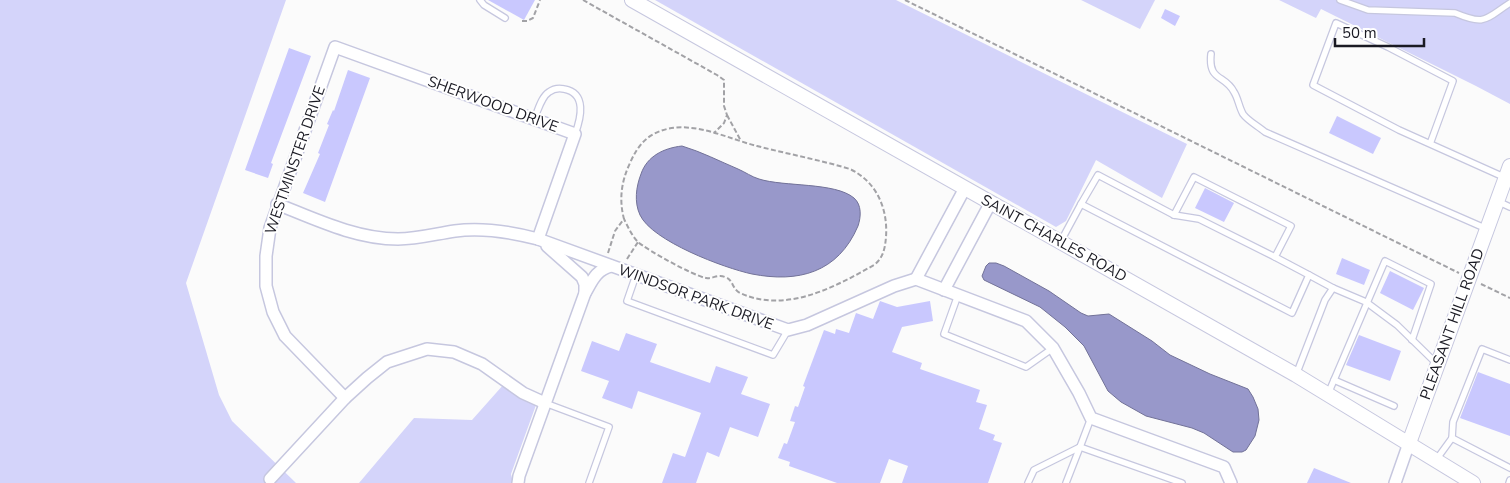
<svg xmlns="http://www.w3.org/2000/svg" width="1510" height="483" viewBox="0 0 1510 483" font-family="'Nunito Sans',sans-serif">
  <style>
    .green { fill: #d4d4fa }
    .water { fill: #9898ca; stroke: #727298 }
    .building { fill: #c9c8fe }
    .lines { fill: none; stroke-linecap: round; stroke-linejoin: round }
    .service-casing { stroke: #c6c7df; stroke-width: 8 }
    .minor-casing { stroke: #c6c7df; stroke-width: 14 }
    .tertiary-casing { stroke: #c6c7df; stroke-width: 16 }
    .path { stroke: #a2a2a6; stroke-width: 2; stroke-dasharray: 5 2.5; stroke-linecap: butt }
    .service { stroke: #fff; stroke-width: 5.5 }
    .minor { stroke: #fff; stroke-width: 11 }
    .tertiary { stroke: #fff; stroke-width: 14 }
    .labels { text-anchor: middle; stroke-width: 4; stroke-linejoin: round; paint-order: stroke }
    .street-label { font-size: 15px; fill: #1a1a23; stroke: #fff }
  </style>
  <rect width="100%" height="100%" fill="#fbfbfb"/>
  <g class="green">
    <path d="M0,0H286L186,283L219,395L232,421L296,483H0Z"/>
    <path d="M655,0H896L1187,144L1162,198L1096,160L1066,221L1056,227Z"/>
    <path d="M1081,0H1155L1140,29Z"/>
    <path d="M1279,0H1510V104L1476,86L1321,9L1316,18Z"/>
    <path d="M504,384L536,405L511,474L513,483H359L414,418L472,420Z"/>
  </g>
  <g class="water">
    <path d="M682,146C702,152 719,161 738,169C745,172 752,177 759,179C784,187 835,182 854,198C862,205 861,217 858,226C838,273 798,283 752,274C724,268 652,241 640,215C634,202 636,187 641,174C647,156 664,148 682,146Z"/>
    <path d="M989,263H996L1004,266L1049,291L1081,313L1088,316L1109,314L1152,341L1170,355L1210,374L1248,389L1253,397L1258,409L1259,420L1255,436L1246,450L1242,452H1233L1204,433L1192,428L1146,416L1121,402L1108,391L1084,346L1065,327L1040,307L984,280L982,276L986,266Z"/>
  </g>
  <g class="building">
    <path d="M488,0H535L524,20Z"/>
    <path d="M1165,9L1180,16L1175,26L1161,18Z"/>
    <path d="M289,48L311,56L271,163L273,164L268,178L245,170Z"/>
    <path d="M348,70L370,78L325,202L303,193L320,154L318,153L329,125L327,124L333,110L334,111Z"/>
    <path d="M1337,116L1381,138L1373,154L1329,133Z"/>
    <path d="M1205,188L1234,203L1224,222L1195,208Z"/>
    <path d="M1342,258L1370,270L1364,285L1336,274Z"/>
    <path d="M1390,271L1424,288L1413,310L1380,293Z"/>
    <path d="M880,301L897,307L930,301L933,321L902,327L892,352L922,363L920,369L980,390L976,402L987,405L979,429L995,435L993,440L1002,443L988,483H902L908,466L889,459L880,483H837L789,466L790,462L778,458L784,443L787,444L795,422L790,421L795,406L798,407L805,387L803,386L824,330L835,334L836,329L849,333L856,313L873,319Z"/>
    <path d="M626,333L657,344L650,362L710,383L716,366L748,377L741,394L770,404L758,437L730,427L719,457L707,452L696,483H662L673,453L685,457L701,413L638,391L632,409L602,398L609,381L581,371L592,341L619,351Z"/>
    <path d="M1359,335L1401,351L1390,381L1346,365Z"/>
    <path d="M1478,372L1510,384V436L1460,418Z"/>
    <path d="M1314,468L1351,483H1307Z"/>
  </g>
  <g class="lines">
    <g class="service-casing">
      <g id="service">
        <path d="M480,0L484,5L505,18"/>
        <path d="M1340,0L1368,10L1455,13C1486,26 1485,19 1510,3"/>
        <path d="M1211,54C1208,82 1225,74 1234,92C1238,98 1239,107 1243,114C1248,121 1258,126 1265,132L1487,229"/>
        <path d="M534,119C538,111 541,97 549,92C553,89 559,88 564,89C587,93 581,118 575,134"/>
        <path d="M1430,144L1453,81L1388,47L1336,23L1313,85L1399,130L1506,178"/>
        <path d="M1497,201L1510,207"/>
        <path d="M1081,204L1098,175L1174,215L1194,177L1291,226L1275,257L1309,275"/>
        <path d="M1174,215L1199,219L1275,257"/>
        <path d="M1061,241L1081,204L1292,313L1309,275L1333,288"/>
        <path d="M636,275L627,301L773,355L788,330"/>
        <path d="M958,295L944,334L1026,367L1053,348"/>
        <path d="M1296,375L1325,300L1333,288L1366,302L1397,325L1437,364"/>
        <path d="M1334,380L1394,406"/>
        <path d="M1328,394L1385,261L1431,284L1412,340"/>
        <path d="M545,403L609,427L589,483"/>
        <path d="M1091,418L1080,447L1182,483"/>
        <path d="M1452,438L1453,422L1482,349L1510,360"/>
        <path d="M1436,460L1452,438L1510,468"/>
        <path d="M1028,483L1034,470L1080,447"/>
        <path d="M1066,483L1080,447"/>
        <path d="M1509,483L1510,480"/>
      </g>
    </g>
    <g class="minor-casing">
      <g id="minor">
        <path d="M277,204C315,219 356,239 398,239C417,239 435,234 455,231C483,227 511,232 538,239L788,330L807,325L894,286L916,279L1026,321L1053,348L1079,393L1091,418L1224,467L1231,483"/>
        <path d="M547,246L582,277L585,284V293"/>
        <path d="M916,279L965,188"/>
        <path d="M944,290L991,202"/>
        <path d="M345,398L285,336L273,312L266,286V256L270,228L335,47L575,134L538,239"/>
        <path d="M270,479L345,398L367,378L387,362L427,349L454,352L482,364L523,393L545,403"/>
        <path d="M518,483L519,476L585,293C592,281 596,270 611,266"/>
        <path d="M1395,483L1409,443"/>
      </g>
    </g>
    <g class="tertiary-casing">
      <g id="tertiary">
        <path d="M632,0L1296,375L1473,483"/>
        <path d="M1409,443L1510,166"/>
      </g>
    </g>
    <g class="path">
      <path d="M583,0L717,75L724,80V106L727,115L724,123L714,133"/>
      <path d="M905,0L1459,273"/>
      <path d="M522,21H527L533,18L540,0"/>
      <path d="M727,115L741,141"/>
      <path d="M608,253L615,231L624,219C619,200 621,182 630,163C638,145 647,134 667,129C697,122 729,139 757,146C788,154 820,160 850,169C877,182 888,209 886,237C885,249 883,258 874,265C835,287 786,314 740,293C732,289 733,279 725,277C718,274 712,279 706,278C694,276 647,250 638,242C632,236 628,227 624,219"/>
      <path d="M627,259L638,242"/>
      <path d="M1481,284L1510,298"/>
    </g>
    <use href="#service" class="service"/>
    <use href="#minor" class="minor"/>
    <use href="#tertiary" class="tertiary"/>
  </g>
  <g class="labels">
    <g class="street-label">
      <text transform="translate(493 104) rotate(20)" y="5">SHERWOOD DRIVE</text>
      <text transform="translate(295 160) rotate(-71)" y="5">WESTMINSTER DRIVE</text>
      <text transform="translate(1054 238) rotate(29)" y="5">SAINT CHARLES ROAD</text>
      <text transform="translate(696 297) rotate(20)" y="5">WINDSOR PARK DRIVE</text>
      <text transform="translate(1452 324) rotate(-70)" y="5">PLEASANT HILL ROAD</text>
    </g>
  </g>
  <path d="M1335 38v8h89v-8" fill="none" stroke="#1a1a23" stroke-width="2.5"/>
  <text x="1342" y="38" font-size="15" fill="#1a1a23" stroke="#ffffff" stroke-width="4" paint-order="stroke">50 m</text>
</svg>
